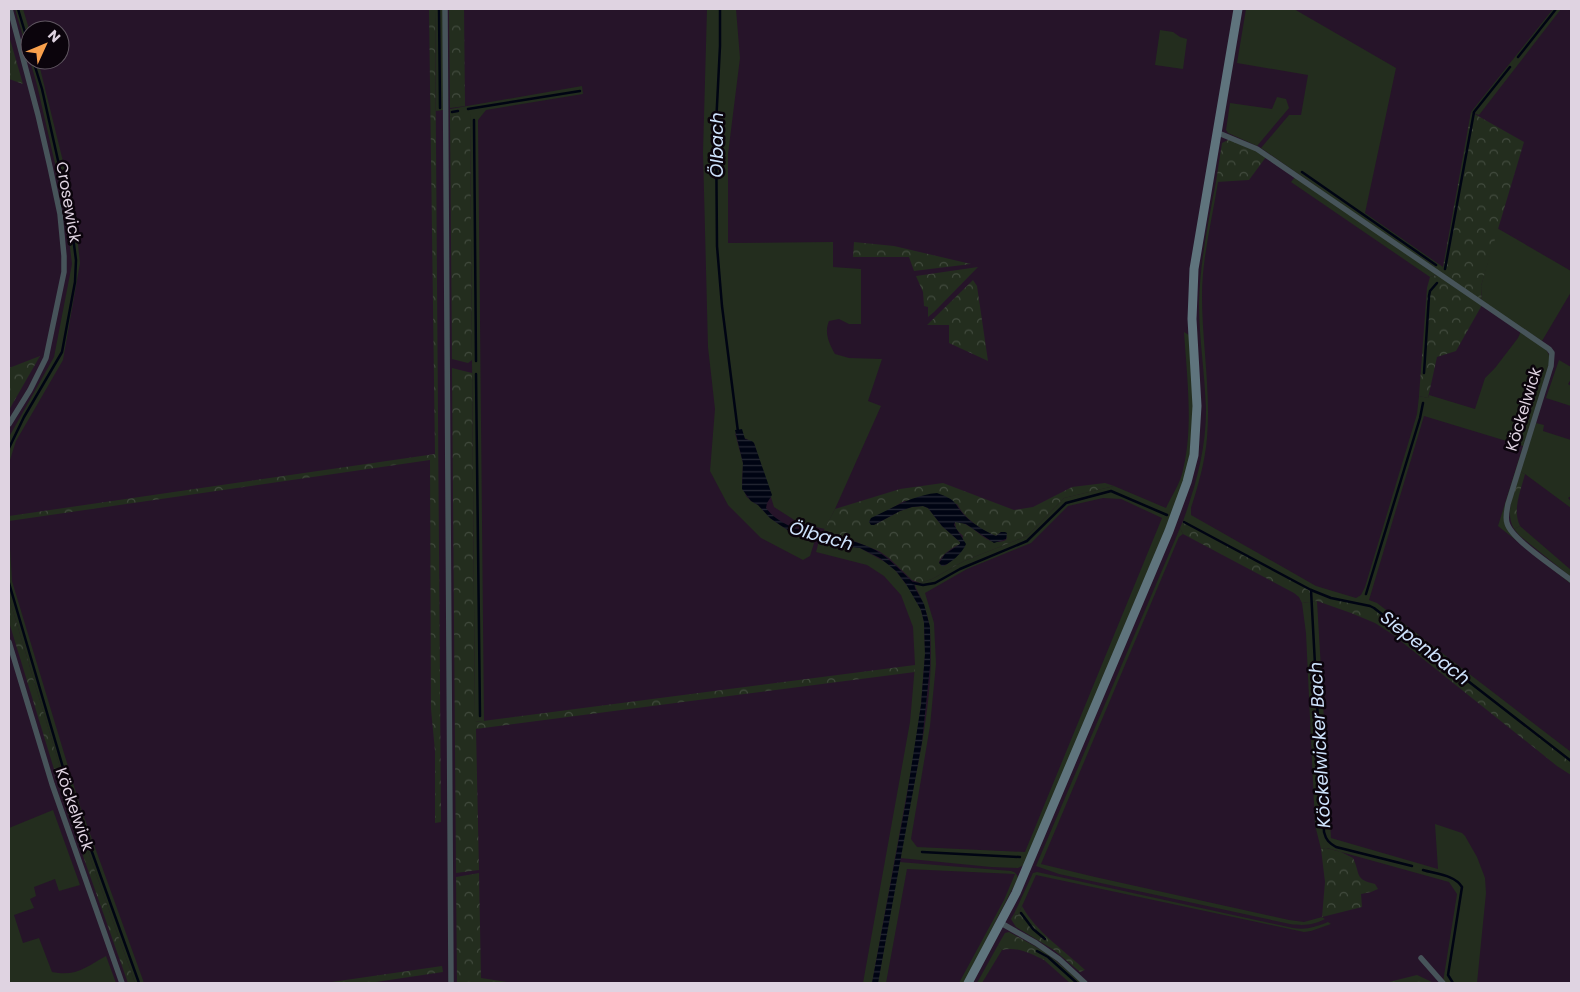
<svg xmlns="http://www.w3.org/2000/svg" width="1580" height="992" viewBox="0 0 1580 992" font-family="Poppins,sans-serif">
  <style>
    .grass { fill: #232d1e; fill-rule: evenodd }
    .forest { fill: url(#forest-crowns); fill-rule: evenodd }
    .water { fill: url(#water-rules) }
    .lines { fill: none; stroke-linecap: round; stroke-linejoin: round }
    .stream { stroke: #000413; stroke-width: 2.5 }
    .street { stroke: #47545a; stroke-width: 5.5 }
    .secondary { stroke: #5f747d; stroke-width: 9 }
    .labels { text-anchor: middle; stroke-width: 5; stroke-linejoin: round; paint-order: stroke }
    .street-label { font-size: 16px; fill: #dfd3e1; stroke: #0b040c }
    .water-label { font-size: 18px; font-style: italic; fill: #cee3fd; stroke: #0b040c }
  </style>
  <defs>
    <pattern id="forest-crowns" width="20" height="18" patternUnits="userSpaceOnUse" patternTransform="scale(1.25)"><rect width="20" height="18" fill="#232d1e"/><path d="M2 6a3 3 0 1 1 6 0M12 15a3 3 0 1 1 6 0" fill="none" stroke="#424b3e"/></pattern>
    <pattern id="water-rules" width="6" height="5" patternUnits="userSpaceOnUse" patternTransform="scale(1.25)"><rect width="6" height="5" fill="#000413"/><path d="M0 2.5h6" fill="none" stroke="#252835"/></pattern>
  </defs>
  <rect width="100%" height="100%" fill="#261429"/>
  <g class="grass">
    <path d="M15,9H23L30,32V60H38L74,206L80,263L63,360L16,441L9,463V437L54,357L72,264L65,207L37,85Z"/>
    <path d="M435,9H443V110L436,111Z"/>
    <path d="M707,9H736L740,58L728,154V243L833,242V267L861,269V324H849L839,319L829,321C824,333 829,343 835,354L849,358L882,359L868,401L881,406L835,509L825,529L799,523L774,507L754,443L735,433L743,463L742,483L746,496L751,501L758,505L770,518L780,525L791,532L815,540L810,556L803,560L761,538L728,505L710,471L715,409L708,347L703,152Z"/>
    <path d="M1246,9H1294L1396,68L1365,213L1443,267L1440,273L1261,148L1289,115H1301L1308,75L1237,63Z"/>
    <path d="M1553,9H1561L1479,115L1471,112Z"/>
    <path d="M1160,30L1173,32L1180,37L1187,39L1183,69L1155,65Z"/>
    <path d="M582,86L583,94L486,110L478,120L484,721L475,722L470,114L450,117V109Z"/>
    <path d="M1277,97L1286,99L1289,108L1257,146L1228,133L1226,130L1230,103L1272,109Z"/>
    <path d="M1295,177L1437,275L1430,277L1291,182Z"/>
    <path d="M1216,182H1218C1212,220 1202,258 1202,296C1202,343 1211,390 1207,438C1205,462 1198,486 1191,508V515L1316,586L1356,598L1361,595L1365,587L1417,414L1419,396L1428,398L1429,395L1475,409L1485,378L1495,368L1518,338L1521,331C1532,339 1550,346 1550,361L1512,487L1508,528L1571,581V584L1498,526L1523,446L1424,416L1369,600L1377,603L1571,752V761L1374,608L1370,606L1331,598L1311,590L1183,521C1196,485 1206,449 1206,410C1205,374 1199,339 1199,303C1200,263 1208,222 1216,182Z"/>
    <path d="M1497,228L1571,271V292L1542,341L1482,301L1481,286Z"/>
    <path d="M1184,332L1189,335L1194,405L1189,461L1178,499L1024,865L1018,868L991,867L900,858C912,784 936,705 930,629C929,621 926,611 923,603C921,596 916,590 914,583H920L932,579L964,561L1027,536L1064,498L1114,486L1166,508C1171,497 1179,485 1182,474C1194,429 1187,378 1184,332ZM1103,498L1121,499L1162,518L1025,852L917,847L911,839L930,726L936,664L934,623L925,593L967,569L1031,543L1068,506Z"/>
    <path d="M1559,360L1571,367V379L1568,384L1571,386V406L1546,398Z"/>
    <path d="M1536,423L1544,425L1543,431L1571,440V496L1568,498L1571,501V508L1525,474L1520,472Z"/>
    <path d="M1520,526L1571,570V577L1520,536L1514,529Z"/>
    <path d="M1180,528L1183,534L1179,537L1041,864L1095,877L1289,920L1304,922L1322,917L1325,919C1313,925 1304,926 1290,924L1059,874L1036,866Z"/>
    <path d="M9,531L12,581L80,806L144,983H135L72,807L9,598Z"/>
    <path d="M819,541L860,548L887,563L896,571L911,591L921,610L924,622L925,654L921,704L915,749L872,983H863L910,722L915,665L913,627L901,595L884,576L867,565L816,552Z"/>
    <path d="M1317,601L1331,838L1438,869L1435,824L1462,833L1465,836L1477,857L1485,878L1486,893L1477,983H1444L1443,982L1457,894L1449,882L1341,852L1327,848L1321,849L1315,825L1306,633L1302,603Z"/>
    <path d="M53,810L80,885L59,891L55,879L34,887L36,896L30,899L34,908L14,915L23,943L39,938L52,972C76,977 86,967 106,956L116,983H9V828Z"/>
    <path d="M899,862L1011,871C1015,872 1017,874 1018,878L964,983H959L1004,900L1015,874L907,869L886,983H878Z"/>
    <path d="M1037,872L1293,928C1307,930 1315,927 1328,922L1331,924L1311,931L1304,932L1036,875L1018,915L1014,914L1033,873Z"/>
    <path d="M998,945L1002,950L982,983H977Z"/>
    <path d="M1047,953L1082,983H1070L1044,960Z"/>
  </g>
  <g class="forest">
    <path d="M429,9H435L441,822L435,823V751L431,709L430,460L9,521V516L435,454Z"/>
    <path d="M449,9H464L465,106L450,108Z"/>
    <path d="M9,36L23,84L9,79Z"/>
    <path d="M1471,112L1524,142L1481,286L1482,305L1456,351L1437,357L1428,398L1419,396L1427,288L1430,277L1437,275L1443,267Z"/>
    <path d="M470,113L472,360L468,363L452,359L450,117Z"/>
    <path d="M1228,140H1236L1266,157L1249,180L1216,182L1222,143Z"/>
    <path d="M854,242L894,246L971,264L914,271L909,257H853Z"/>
    <path d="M978,267L934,312L928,317V307L924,306L923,292L916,276Z"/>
    <path d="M973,280L977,286L988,361L949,343V325H927Z"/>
    <path d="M40,356L9,410V368Z"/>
    <path d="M452,368L472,373L475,722L915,665V672L476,729L479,870L456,873Z"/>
    <path d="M1520,472L1525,474C1521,490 1512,510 1520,526L1514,529C1504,511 1515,491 1520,472Z"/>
    <path d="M943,483L1014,510L1033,507L1072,487L1105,483L1114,486L1064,498L1027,536L964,561L932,579L920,583L912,580L889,558L879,551L849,539L822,534L835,509L900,489ZM904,501L957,504C965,519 981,530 996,536L1001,532L1007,537L1006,540C985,550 975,521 955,522L956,529L963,536L959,554L946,565L942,566L939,562C943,553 952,548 960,544V542L942,526L928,508L923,506L912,507L900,511L874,525L892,508Z"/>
    <path d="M1183,521L1311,590L1331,598L1370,606L1374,608L1571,761V775L1557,766L1392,634L1375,623L1351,613L1317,601L1302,603L1299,597L1294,593L1183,534L1180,528Z"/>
    <path d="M9,598L72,807L135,983H128L65,805L9,622Z"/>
    <path d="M1326,848L1341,852L1353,858C1361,875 1354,879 1375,884L1378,889L1371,892L1361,894L1362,907L1322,917L1325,882L1321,849Z"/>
    <path d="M479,873L481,978L514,983H457L456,877Z"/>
    <path d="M1022,906C1036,932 1064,950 1085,970L1080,972L1054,950L1016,927L1011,919L1014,914L1018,915Z"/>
    <path d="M1009,932L1047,953L1044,960C1031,954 1017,946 1002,950L998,945L1005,933Z"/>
    <path d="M442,966L443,972L369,983H325Z"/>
    <path d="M1417,975L1434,983H1385Z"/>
  </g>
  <g class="water">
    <path d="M742,429L745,439L752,441L754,443L772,495L767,503L766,508C790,539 836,532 869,547C888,555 899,570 914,583L915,588L924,604L930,627V666L922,742L878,983H872L906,801L921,705L925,654L924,622L921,610L906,584L896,571L880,558L860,548L843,546L815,540L791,532L780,525L770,518L758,505L751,501L742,489L743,463L735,430Z"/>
    <path d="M937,493C959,501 952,502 965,516C973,524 986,532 996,536L1001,532H1005L1007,533L1006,539L994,543L966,524L955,522L954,525L966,544C963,552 951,564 942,566L939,563L945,554L960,544V542L942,526L928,508L923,506L912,507L900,511L874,525H871L869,522L871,518C893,508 913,495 937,493Z"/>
  </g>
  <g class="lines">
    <g class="stream">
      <path d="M18,9L30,49"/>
      <path d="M439,9L440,108"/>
      <path d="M720,9V46L716,125L717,246L722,306L738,432"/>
      <path d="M1518,57L1556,9"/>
      <path d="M468,109L580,91"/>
      <path d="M452,112L458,111"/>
      <path d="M474,120L476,361"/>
      <path d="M1302,172L1436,265"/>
      <path d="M1445,269L1474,112L1510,67"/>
      <path d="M1424,373L1429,296L1430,291L1437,283"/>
      <path d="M476,374L480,716"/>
      <path d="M9,448L24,417L62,352L75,282L76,260L70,214L42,89L33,60"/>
      <path d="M1184,522L1311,590L1331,598L1370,606L1374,608L1571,761"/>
      <path d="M9,583L69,788L139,983"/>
      <path d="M913,583L923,585L935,583L960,569L1027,541L1066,503L1111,491L1167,515"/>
      <path d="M1311,590L1324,832C1326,840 1329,843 1336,847L1412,866"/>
      <path d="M1366,594L1420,418L1423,403"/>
      <path d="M922,852L1020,857"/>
      <path d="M1423,870C1436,874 1455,875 1462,887L1448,975L1453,983"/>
      <path d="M1021,913L1033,929L1045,939"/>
      <path d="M1037,951L1048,957L1077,983"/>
    </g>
    <g class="street">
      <path d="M445,9L451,983"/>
      <path d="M1216,132L1257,149L1549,349L1552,353L1551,366L1508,504C1507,510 1505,517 1507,523C1511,539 1557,569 1571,580"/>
      <path d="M9,424L30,390L46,358L64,272V256L60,214L50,167L38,115L10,9"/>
      <path d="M9,642L52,784L122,983"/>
      <path d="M1001,923L1036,943L1059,959L1085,983"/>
      <path d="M1421,958L1443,983"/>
    </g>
    <path class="secondary" d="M968,983L1016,893L1169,531L1187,482L1194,455L1197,406L1192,319L1194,269L1238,9"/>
  </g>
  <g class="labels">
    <g class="street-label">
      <text transform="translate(69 202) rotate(80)" y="6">Crosewick</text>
      <text transform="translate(1523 409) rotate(-73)" y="6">Köckelwick</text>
      <text transform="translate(75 809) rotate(71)" y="6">Köckelwick</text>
    </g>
    <g class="water-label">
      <text transform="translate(717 145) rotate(-90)" y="6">Ölbach</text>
      <text transform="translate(821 536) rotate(16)" y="6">Ölbach</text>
      <text transform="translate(1425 648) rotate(38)" y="6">Siepenbach</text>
      <text transform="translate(1320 745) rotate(-93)" y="6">Köckelwicker Bach</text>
    </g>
  </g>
  <rect width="1580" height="992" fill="none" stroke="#dfd3e1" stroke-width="20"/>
  <g transform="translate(45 45) rotate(46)"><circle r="24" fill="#0b040c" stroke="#605761"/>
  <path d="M0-4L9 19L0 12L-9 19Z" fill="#f9a04c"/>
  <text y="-8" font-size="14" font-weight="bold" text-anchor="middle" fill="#dfd3e1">N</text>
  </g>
</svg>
